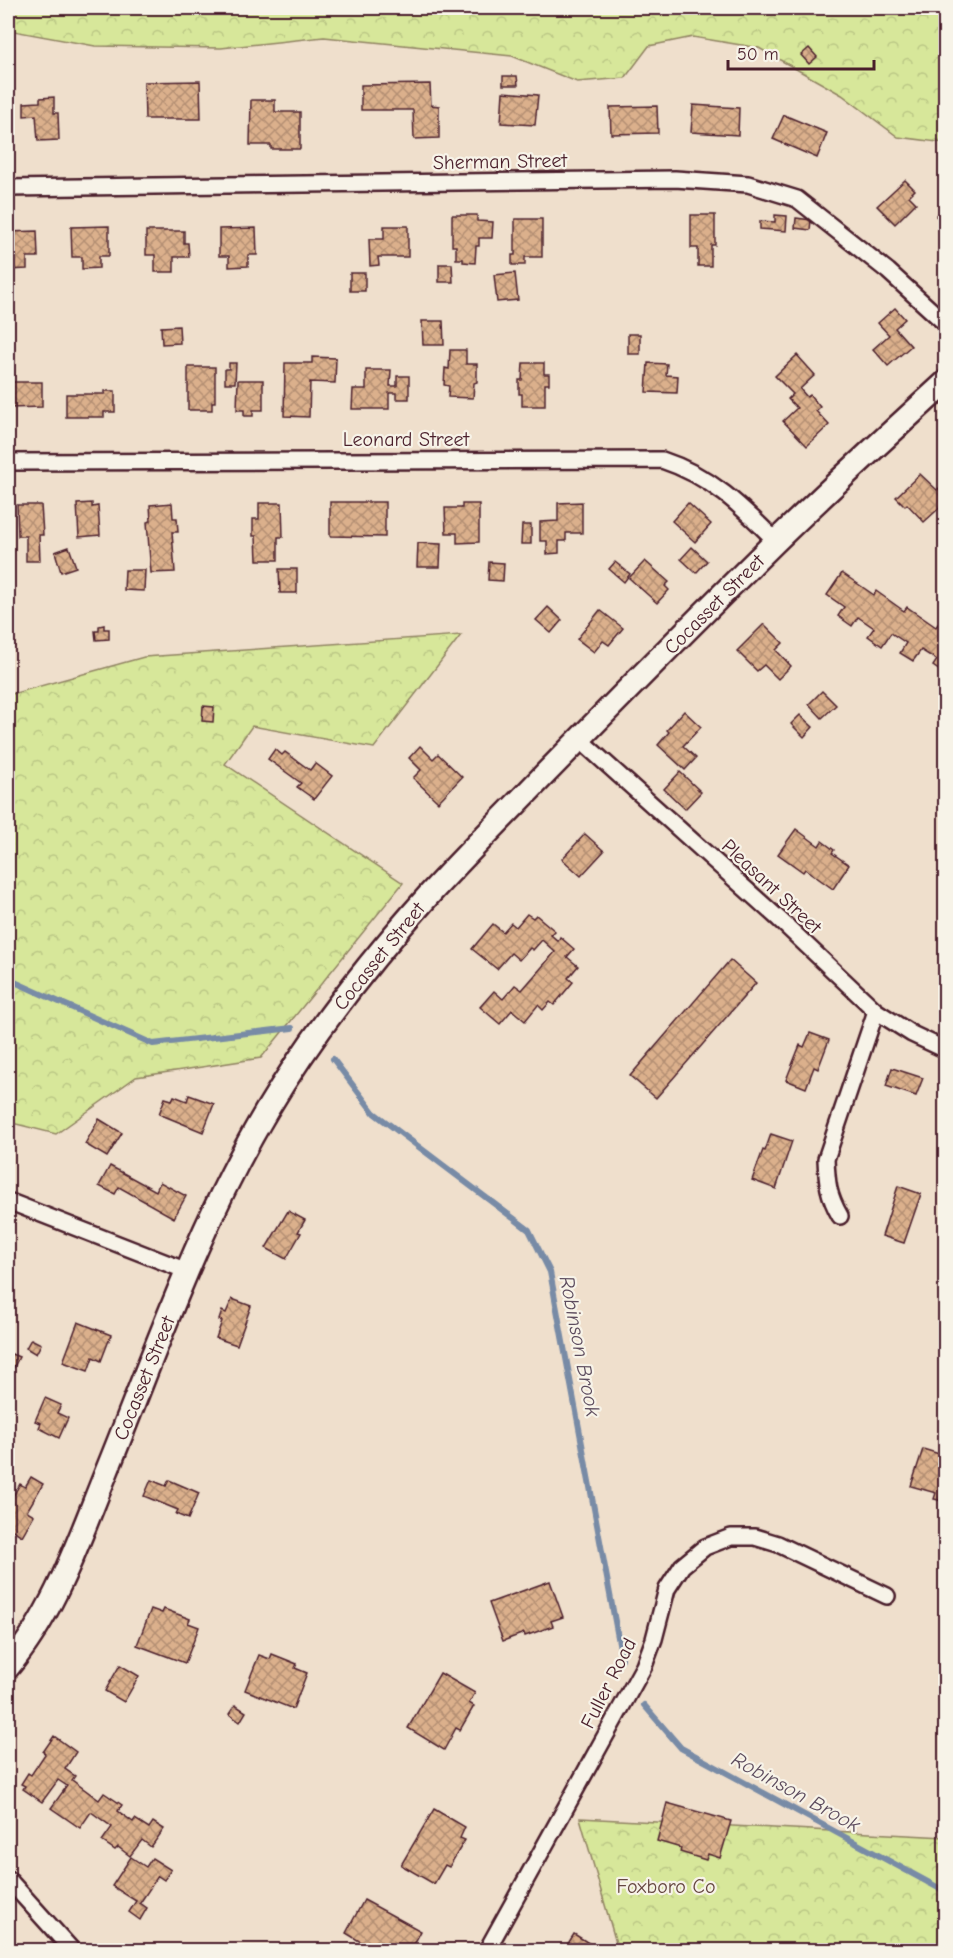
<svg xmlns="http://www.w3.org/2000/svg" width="953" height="1958" viewBox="0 0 953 1958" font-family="'Comic Neue',sans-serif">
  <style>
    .forest { fill: url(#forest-crowns); stroke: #908362; stroke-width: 1.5 }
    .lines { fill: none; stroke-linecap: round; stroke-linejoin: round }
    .stream { stroke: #788ba6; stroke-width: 6 }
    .building { fill: url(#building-cross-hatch); stroke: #4a1f2b; stroke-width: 1.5 }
    .street-casing { stroke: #4a1f2b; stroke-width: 20 }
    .secondary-casing { stroke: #4a1f2b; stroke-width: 27 }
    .street { stroke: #f7f3e8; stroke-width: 15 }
    .secondary { stroke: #f7f3e8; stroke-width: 22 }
    .labels { text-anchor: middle; stroke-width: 4.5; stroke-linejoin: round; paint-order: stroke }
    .street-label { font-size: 20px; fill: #4a1f2b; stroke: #f7f3e8 }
    .park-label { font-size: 20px; fill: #664741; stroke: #f7f3e8 }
    .water-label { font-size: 21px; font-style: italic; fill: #5d4c5e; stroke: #f7f3e8 }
  </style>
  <defs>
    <pattern id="forest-crowns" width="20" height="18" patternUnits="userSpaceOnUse" patternTransform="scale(1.5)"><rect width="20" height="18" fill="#d7e79a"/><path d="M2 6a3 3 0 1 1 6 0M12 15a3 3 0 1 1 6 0" fill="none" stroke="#bac685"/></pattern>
    <pattern id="building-cross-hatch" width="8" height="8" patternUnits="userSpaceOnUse" patternTransform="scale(1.5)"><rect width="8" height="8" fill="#dbb08c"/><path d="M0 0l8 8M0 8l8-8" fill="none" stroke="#b48f73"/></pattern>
  </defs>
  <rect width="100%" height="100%" fill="#efdfcc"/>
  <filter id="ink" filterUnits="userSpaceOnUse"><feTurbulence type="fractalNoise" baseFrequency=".0167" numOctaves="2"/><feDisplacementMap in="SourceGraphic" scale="12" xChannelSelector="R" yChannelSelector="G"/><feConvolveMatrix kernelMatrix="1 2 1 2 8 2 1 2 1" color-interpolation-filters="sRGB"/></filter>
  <g filter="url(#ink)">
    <g class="forest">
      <path d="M8,8H945V143L898,137L842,95L759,48L693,37L649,46L625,78L577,82L512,56L324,37L221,48L95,46L8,30Z"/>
      <path d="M461,635L374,748L252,726L225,764L403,883L261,1058L136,1077L56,1134L8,1122V695L144,657Z"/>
      <path d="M580,1818L945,1837V1950H618Z"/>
    </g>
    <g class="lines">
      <g class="stream">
        <path d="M8,979L153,1044L292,1028"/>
        <path d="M333,1059L374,1113L529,1230L550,1272L622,1659"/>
        <path d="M644,1705L681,1748L946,1892"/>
      </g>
    </g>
    <g class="building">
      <path d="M809,48L817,57L809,64L801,55Z"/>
      <path d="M503,76H517L518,85H503Z"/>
      <path d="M200,81L201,119H145L144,82Z"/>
      <path d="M430,84L431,105L439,106V138L414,139L413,110H361V85Z"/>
      <path d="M503,92L538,95L535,125L501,123Z"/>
      <path d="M54,97V113H58L59,140L38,141L36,115L24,116V103L40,102V98Z"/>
      <path d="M251,100H275V112H300V149H271V145H250Z"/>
      <path d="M693,105L739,108L738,135L691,132Z"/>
      <path d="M657,106L658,133L611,134L610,107Z"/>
      <path d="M784,115L827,133L817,158L773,139Z"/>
      <path d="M905,180L915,190L909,196L916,203L895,224L877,206Z"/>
      <path d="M946,206V226L936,216Z"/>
      <path d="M452,215H477V221L493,222L492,238H479V246H476L475,263L463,262V259H456V246H452Z"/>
      <path d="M691,215H715V245H711V266H698V248H691Z"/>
      <path d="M775,215L787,216L786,231L760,229V221L775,222Z"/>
      <path d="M796,218L811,220L810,230L795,228Z"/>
      <path d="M515,219H542V257H525V265H512V255H515Z"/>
      <path d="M109,226V256H99V268L82,269V257H72L71,227Z"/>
      <path d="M384,226H408V257H378L379,265L370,266L369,239H384Z"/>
      <path d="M256,228L257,255H248V266L229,267V256H219V229Z"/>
      <path d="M37,231L38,257H27V269L9,270L8,232Z"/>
      <path d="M146,231H184V243H188L189,257H174V272H155V255H146Z"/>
      <path d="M439,264H452L453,282H439Z"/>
      <rect x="350" y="273" width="15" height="18"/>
      <path d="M515,273L518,300L497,302L494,275Z"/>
      <path d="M895,308L905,319L895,328L911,346L888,366L873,349L889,335L878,323Z"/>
      <path d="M422,321H443L444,345H423Z"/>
      <path d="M179,326L180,343L162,344L161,327Z"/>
      <rect x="628" y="334" width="12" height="20"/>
      <path d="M450,350H466V364H477V382L474,383L473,398L448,397L449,386L444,385L445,368L449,369Z"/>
      <path d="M797,355L815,375L800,389L807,397L810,395L820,407L816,411L829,425L807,446L783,421L797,408L788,399L793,394L775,376Z"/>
      <path d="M312,357L336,358L335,383L310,382L309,417L284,416L285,363H312Z"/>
      <path d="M229,363H236L235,383H225V369H229Z"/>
      <path d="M523,363H544V374H549V384H545V406H522V394H519V380H522Z"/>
      <path d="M648,363L667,364L666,375L678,376L677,393L646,392Z"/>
      <path d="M188,367H215V402H212V410H188Z"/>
      <path d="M366,370H391L390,386H397V376H409V399H396V393H389V409H352L353,389H366Z"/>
      <path d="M238,380H263V410H253V416H244V410H237Z"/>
      <path d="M8,382H42V407L8,408Z"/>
      <path d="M105,391H115V412H104V417H66V394H105Z"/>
      <path d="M920,474L937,490L939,488L944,493L941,496L946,500V502L924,522L907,504L905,506L896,497Z"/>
      <path d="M330,502H385V537L330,536Z"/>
      <path d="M582,502V533H566V541H559V553L547,554V541H540V522L558,521V503Z"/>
      <path d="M92,503V507L98,506L100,535L79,537L77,504Z"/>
      <path d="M172,503L173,518H177L178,532H172L175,572L151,573L147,522L151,521L150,505Z"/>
      <path d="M259,503H282L283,537H278V560H257L256,536H253V519H259Z"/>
      <path d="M688,503L711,524L695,542L672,521Z"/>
      <path d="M462,504H479V542L457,543V533H446L445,508H462Z"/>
      <path d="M17,505H41L43,535H39L40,561H26V536H18Z"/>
      <path d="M522,525H531V544H521Z"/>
      <path d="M418,543L441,544L440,567H417Z"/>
      <path d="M69,547L76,567L61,572L55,552Z"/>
      <path d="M692,547L707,561L696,573L681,559Z"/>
      <path d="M645,561L669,582L665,586L669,590L657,603L629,578Z"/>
      <path d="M489,562L504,563L503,581L488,580Z"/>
      <path d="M615,562L630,574L624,582L609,569Z"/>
      <path d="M279,569H297V593H280Z"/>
      <path d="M125,570H145L144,591L124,590Z"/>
      <path d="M842,573L874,595L876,591L904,611L907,607L936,627L938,624L946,629V675L933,666L937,660L921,650L913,661L900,653L906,643L891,633L882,646L868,636L874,628L858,617L852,626L838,616L844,607L827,595Z"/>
      <path d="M548,607L562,620L551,633L536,620Z"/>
      <path d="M600,610L623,628L609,645L603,641L594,652L577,639Z"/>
      <path d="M764,624L783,643L776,650L791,666L778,679L764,665L757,671L737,651Z"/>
      <path d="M104,625V629H109V639L96,640L95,631H99V626Z"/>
      <path d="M822,691L836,705L822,718L809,704Z"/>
      <path d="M203,706L214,707L213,722L202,721Z"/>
      <path d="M684,711L701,727L683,746L696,758L685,770L658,745L669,732L667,730Z"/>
      <path d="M800,715L813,727L804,737L791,724Z"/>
      <path d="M420,746L433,759L438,754L462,777L438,802L413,778L421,770L409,758Z"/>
      <path d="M275,749L282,755L285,752L310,770L315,763L332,776L314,799L297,787L301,783L268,759Z"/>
      <path d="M680,772L701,792L685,809L664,789Z"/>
      <path d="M796,829L819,846L822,841L834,850L832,853L849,865L833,889L805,869L803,872L778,854Z"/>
      <path d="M585,834L604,851L581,876L562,859Z"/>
      <path d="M527,914L533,918L536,915L555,931L551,935L558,941L560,937L574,949L567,957L578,966L568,978L573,982L554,1005L550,1002L543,1010L538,1005L525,1021L512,1010L500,1024L480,1007L494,991L503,999L515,985L522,990L555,952L542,940L533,950L530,948L519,960L511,953L497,969L472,949L493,924L503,932L511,923L516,927Z"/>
      <path d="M730,960L756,983L656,1098L630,1076Z"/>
      <path d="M810,1033L829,1040L818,1069L814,1067L806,1088L786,1080L800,1045L804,1047Z"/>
      <path d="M892,1068L923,1078L916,1096L886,1086Z"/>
      <path d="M189,1095L214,1104L203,1132L159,1114L165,1098L172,1100L174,1096L187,1101Z"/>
      <path d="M99,1119L122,1133L107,1157L85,1144Z"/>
      <path d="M771,1134L792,1141L776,1189L752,1180L763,1150L765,1151Z"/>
      <path d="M110,1166L156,1191L160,1182L186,1196L174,1218L119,1187L115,1194L99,1186Z"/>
      <path d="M898,1186L921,1194L904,1243L882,1236Z"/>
      <path d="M288,1211L305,1220L298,1232L301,1233L286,1259L266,1248Z"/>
      <path d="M232,1299L251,1306L237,1345L216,1338L222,1321L219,1320L222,1311L226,1313Z"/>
      <path d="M78,1322L111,1335L101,1361L93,1357L88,1371L63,1362Z"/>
      <path d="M31,1339L41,1344L36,1354L26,1348Z"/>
      <path d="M9,1353L19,1357L9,1377L8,1357Z"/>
      <path d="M45,1398L61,1405L57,1413L68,1418L59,1438L39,1428L41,1423L35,1421Z"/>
      <path d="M923,1449L946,1456V1502L934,1499L936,1493L911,1486Z"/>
      <path d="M31,1477L43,1484L27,1511L34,1515L22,1536L8,1527V1505L20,1484L25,1487Z"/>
      <path d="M151,1480L166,1486L169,1480L199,1493L188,1519L176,1514L178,1510L144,1496Z"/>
      <path d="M550,1581L563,1617L551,1621L553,1626L525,1636L524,1633L503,1641L489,1603Z"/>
      <path d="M151,1609L162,1613L164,1609L190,1619L188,1623L199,1627L185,1663L137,1645Z"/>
      <path d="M272,1654L297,1664L295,1668L307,1673L293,1709L245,1690L259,1655L270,1659Z"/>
      <path d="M120,1665L139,1676L124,1702L105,1691Z"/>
      <path d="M440,1673L475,1693L469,1703L474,1706L460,1730L456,1728L444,1750L408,1728Z"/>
      <path d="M235,1705L246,1712L240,1722L229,1714Z"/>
      <path d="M54,1736L76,1752L65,1769L75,1776L72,1780L99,1800L104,1793L122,1805L118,1811L133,1822L135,1819L149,1828L153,1822L164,1829L151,1847L142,1840L130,1856L118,1847L115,1850L102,1841L112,1827L91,1812L80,1828L51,1808L67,1786L58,1780L42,1802L23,1789L25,1786L21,1784L28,1773L31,1775L45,1754L43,1752Z"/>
      <path d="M667,1803L731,1821L720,1858L708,1854L706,1860L680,1852L681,1848L657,1841Z"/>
      <path d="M434,1809L465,1827L460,1838L465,1840L449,1867L445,1865L434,1884L401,1865Z"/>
      <path d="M131,1857L146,1867L152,1858L171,1870L164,1880L158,1876L140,1903L147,1908L140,1920L129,1912L136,1901L112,1886Z"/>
      <path d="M364,1900L421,1931L411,1950H366L363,1949L366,1945L346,1933Z"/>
      <path d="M574,1934L600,1950H564Z"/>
    </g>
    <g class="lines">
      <g class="street-casing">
        <g id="street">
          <path d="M8,188L675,179L748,184L797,199L888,271L946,324"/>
          <path d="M8,462L662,460C711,476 741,506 776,541"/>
          <path d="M579,739L779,919L876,1011L912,1034L946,1050"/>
          <path d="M8,1201L187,1271"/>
          <path d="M840,1216C828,1195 827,1183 826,1159L876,1011"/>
          <path d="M8,1879L72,1950"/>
          <path d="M487,1950L644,1666L654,1639L667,1589L682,1566L705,1547L731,1537H755L778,1544L887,1596"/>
        </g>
      </g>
      <g class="secondary-casing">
        <path id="secondary" d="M8,1667C55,1612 79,1539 106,1473C156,1350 199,1224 267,1110C313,1033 368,963 428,896C466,854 507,814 546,773C621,696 697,619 774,543C830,488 888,435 946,382"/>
      </g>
      <use href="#street" class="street"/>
      <use href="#secondary" class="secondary"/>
    </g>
  </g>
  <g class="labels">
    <g class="street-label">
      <text transform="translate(500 161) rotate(-1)" y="7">Sherman Street</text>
      <text x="406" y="446">Leonard Street</text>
      <text transform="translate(714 604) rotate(-45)" y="7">Cocasset Street</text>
      <text transform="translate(772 886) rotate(43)" y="7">Pleasant Street</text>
      <text transform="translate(379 956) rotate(-51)" y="7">Cocasset Street</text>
      <text transform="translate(144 1378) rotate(-68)" y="7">Cocasset Street</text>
      <text transform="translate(608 1683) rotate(-63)" y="7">Fuller Road</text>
    </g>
    <g class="park-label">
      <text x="666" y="1893">Foxboro Co</text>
    </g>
    <g class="water-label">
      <text transform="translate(580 1346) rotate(79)" y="7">Robinson Brook</text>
      <text transform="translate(796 1792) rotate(29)" y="7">Robinson Brook</text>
    </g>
  </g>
  <rect width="953" height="1958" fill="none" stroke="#f7f3e8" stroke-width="30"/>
  <rect x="15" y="15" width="923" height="1928" fill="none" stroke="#4a1f2b" stroke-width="2" filter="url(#ink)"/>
  <path d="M728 60v9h146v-9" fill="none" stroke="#4a1f2b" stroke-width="3"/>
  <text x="737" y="60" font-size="18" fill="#4a1f2b" stroke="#f7f3e8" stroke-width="4.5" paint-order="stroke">50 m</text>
</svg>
